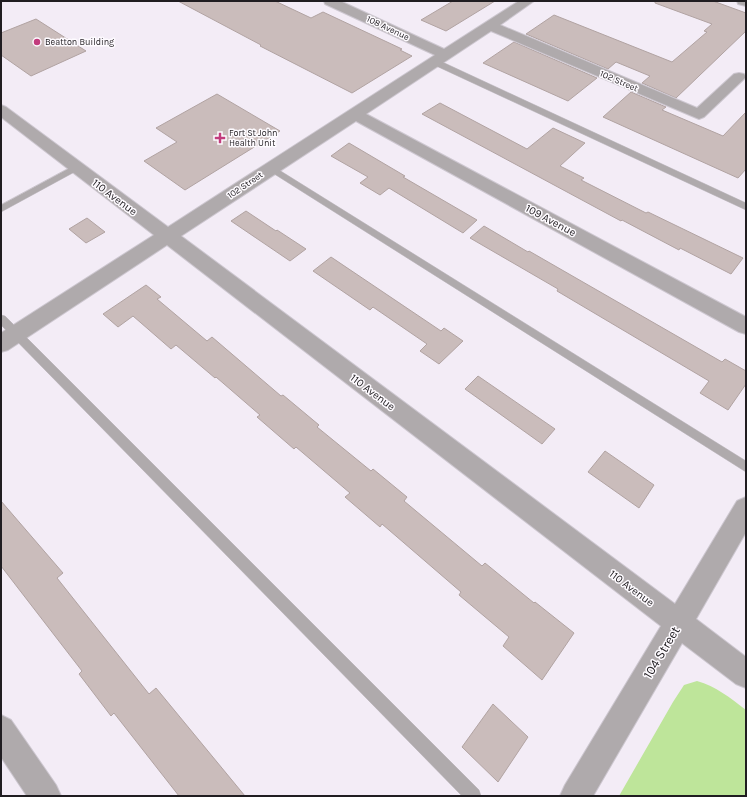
<svg xmlns="http://www.w3.org/2000/svg" width="747" height="797" viewBox="0 0 747 797" font-family="Karla,sans-serif">
  <style>
    .green { fill: #bee59a }
    .building { fill: #cabcbb; stroke: #b1a3a2 }
    .lines { fill: none; stroke-linecap: round; stroke-linejoin: round }
    .lane-casing { stroke: #cdc7d0; stroke-width: 1 }
    .street-casing { stroke: #cdc7d0; stroke-width: 2 }
    .lane { fill: #afaaac; fill-rule: evenodd }
    .street { fill: #afaaac; fill-rule: evenodd }
    .poi-dot { fill: #c23c7d; stroke: #fefbff; stroke-width: 1.5 }
    .labels { text-anchor: middle; stroke-width: 3; stroke-linejoin: round; paint-order: stroke }
    .far-street-label { font-size: 9px; fill: #201d21; stroke: #fefbff }
    .far-poi-label { font-size: 9px; fill: #201d21; stroke: #fefbff; text-anchor: start }
    .street-label { font-size: 11px; fill: #201d21; stroke: #fefbff }
    .near-street-label { font-size: 13px; fill: #201d21; stroke: #fefbff }
  </style>
  <rect width="100%" height="100%" fill="#f3ecf6"/>
  <path class="green" d="M697,681C716,686 730,698 746,710V796H619L673,702L684,685Z"/>
  <g class="building">
    <path d="M178,1H275L311,18L323,12L402,49L400,50L412,56L352,93L260,46L261,45Z"/>
    <path d="M453,1H495L446,31L421,20Z"/>
    <path d="M655,1H713L746,13V31L676,98L642,83L650,76L616,62L608,69L526,34L554,15L672,62L707,32L704,31L712,24L655,3Z"/>
    <path d="M36,19L86,51L31,76L1,55V33Z"/>
    <path d="M514,42L597,78L568,101L483,63Z"/>
    <path d="M631,92L666,107L662,110L723,136L746,112V169L738,178L603,117Z"/>
    <path d="M217,94L280,131L185,190L144,161L177,142L156,128Z"/>
    <path d="M440,103L527,149L553,128L585,143L560,166L584,178L581,180L646,213L648,212L743,258L731,274L680,248L679,250L622,220L621,221L422,114Z"/>
    <path d="M349,143L405,176L403,177L477,220L463,233L389,188L380,195L360,183L368,177L331,156Z"/>
    <path d="M246,211L276,231L277,230L306,249L290,261L231,221Z"/>
    <path d="M87,218L105,232L86,243L69,229Z"/>
    <path d="M484,226L528,252L529,251L722,362L725,359L746,371V384L728,410L700,393L709,381L557,291L558,289L470,238Z"/>
    <path d="M331,257L441,331L444,328L463,341L439,364L420,351L427,344L373,307L370,310L313,271Z"/>
    <path d="M146,285L161,297L157,299L207,341L212,337L281,396L283,395L319,425L317,427L371,471L373,469L407,497L404,501L482,566L485,563L534,603L535,602L574,633L542,680L503,646L509,637L459,595L461,592L382,524L380,527L345,497L350,493L296,447L294,449L257,417L260,415L216,377L215,378L176,345L171,349L133,316L118,327L103,314Z"/>
    <path d="M478,376L555,429L542,444L465,389Z"/>
    <path d="M605,451L654,485L639,508L588,472Z"/>
    <path d="M1,501L63,573L57,578L149,694L156,688L245,796H179L114,713L111,716L79,674L82,671L1,566Z"/>
    <path d="M493,704L528,737L498,782L462,747Z"/>
  </g>
  <g class="lines">
    <g class="lane-casing">
      <g id="lane">
        <path d="M432,60H438L746,203V210L432,64Z"/>
        <path d="M77,164L81,167L80,169L1,212V205Z"/>
        <path d="M271,165L746,461V472L268,170L267,168Z"/>
        <path d="M1,315L5,316L479,790L481,796H462L1,325Z"/>
      </g>
    </g>
    <g class="street-casing">
      <g id="street">
        <path d="M324,1H340L444,49L519,1H534L500,25L697,108L734,74L739,73L744,74L746,77L704,117L699,119L491,31L366,114L746,317V334L739,332L356,121L181,236L675,604L737,501L746,497V532L696,619L746,657V688L736,684L682,643L593,796H560L565,785L661,626L167,245L8,350L1,352V333L154,235L1,117V105L6,107L168,227L435,55L325,4Z"/>
        <path d="M737,1H746V6L738,4Z"/>
        <path d="M1,715L11,720L56,785L61,796H27L1,757Z"/>
      </g>
    </g>
    <use href="#lane" class="lane"/>
    <use href="#street" class="street"/>
  </g>
  <g class="poi-dot">
    <circle cx="37" cy="42" r="4"/>
    <path d="M218 132h4v4h4v4h-4v4h-4v-4h-4v-4h4z"/>
  </g>
  <g class="labels">
    <g class="far-street-label">
      <text transform="translate(388 28) rotate(25)" y="3">108 Avenue</text>
      <text transform="translate(619 81) rotate(23)" y="3">102 Street</text>
      <text transform="translate(245 185) rotate(-34)" y="3">102 Street</text>
    </g>
    <g class="far-poi-label">
      <text x="45" y="45">Beatton Building</text>
      <text x="229" y="136">Fort St John<tspan x="229" dy="10">Health Unit</tspan></text>
    </g>
    <g class="street-label">
      <text transform="translate(115 197) rotate(37)" y="4">110 Avenue</text>
      <text transform="translate(551 220) rotate(28)" y="4">109 Avenue</text>
      <text transform="translate(373 392) rotate(37)" y="4">110 Avenue</text>
      <text transform="translate(632 588) rotate(37)" y="4">110 Avenue</text>
    </g>
    <g class="near-street-label">
      <text transform="translate(661 652) rotate(-59)" y="5">104 Street</text>
    </g>
  </g>
  <rect width="747" height="797" fill="none" stroke="#201d21" stroke-width="4"/>
</svg>
